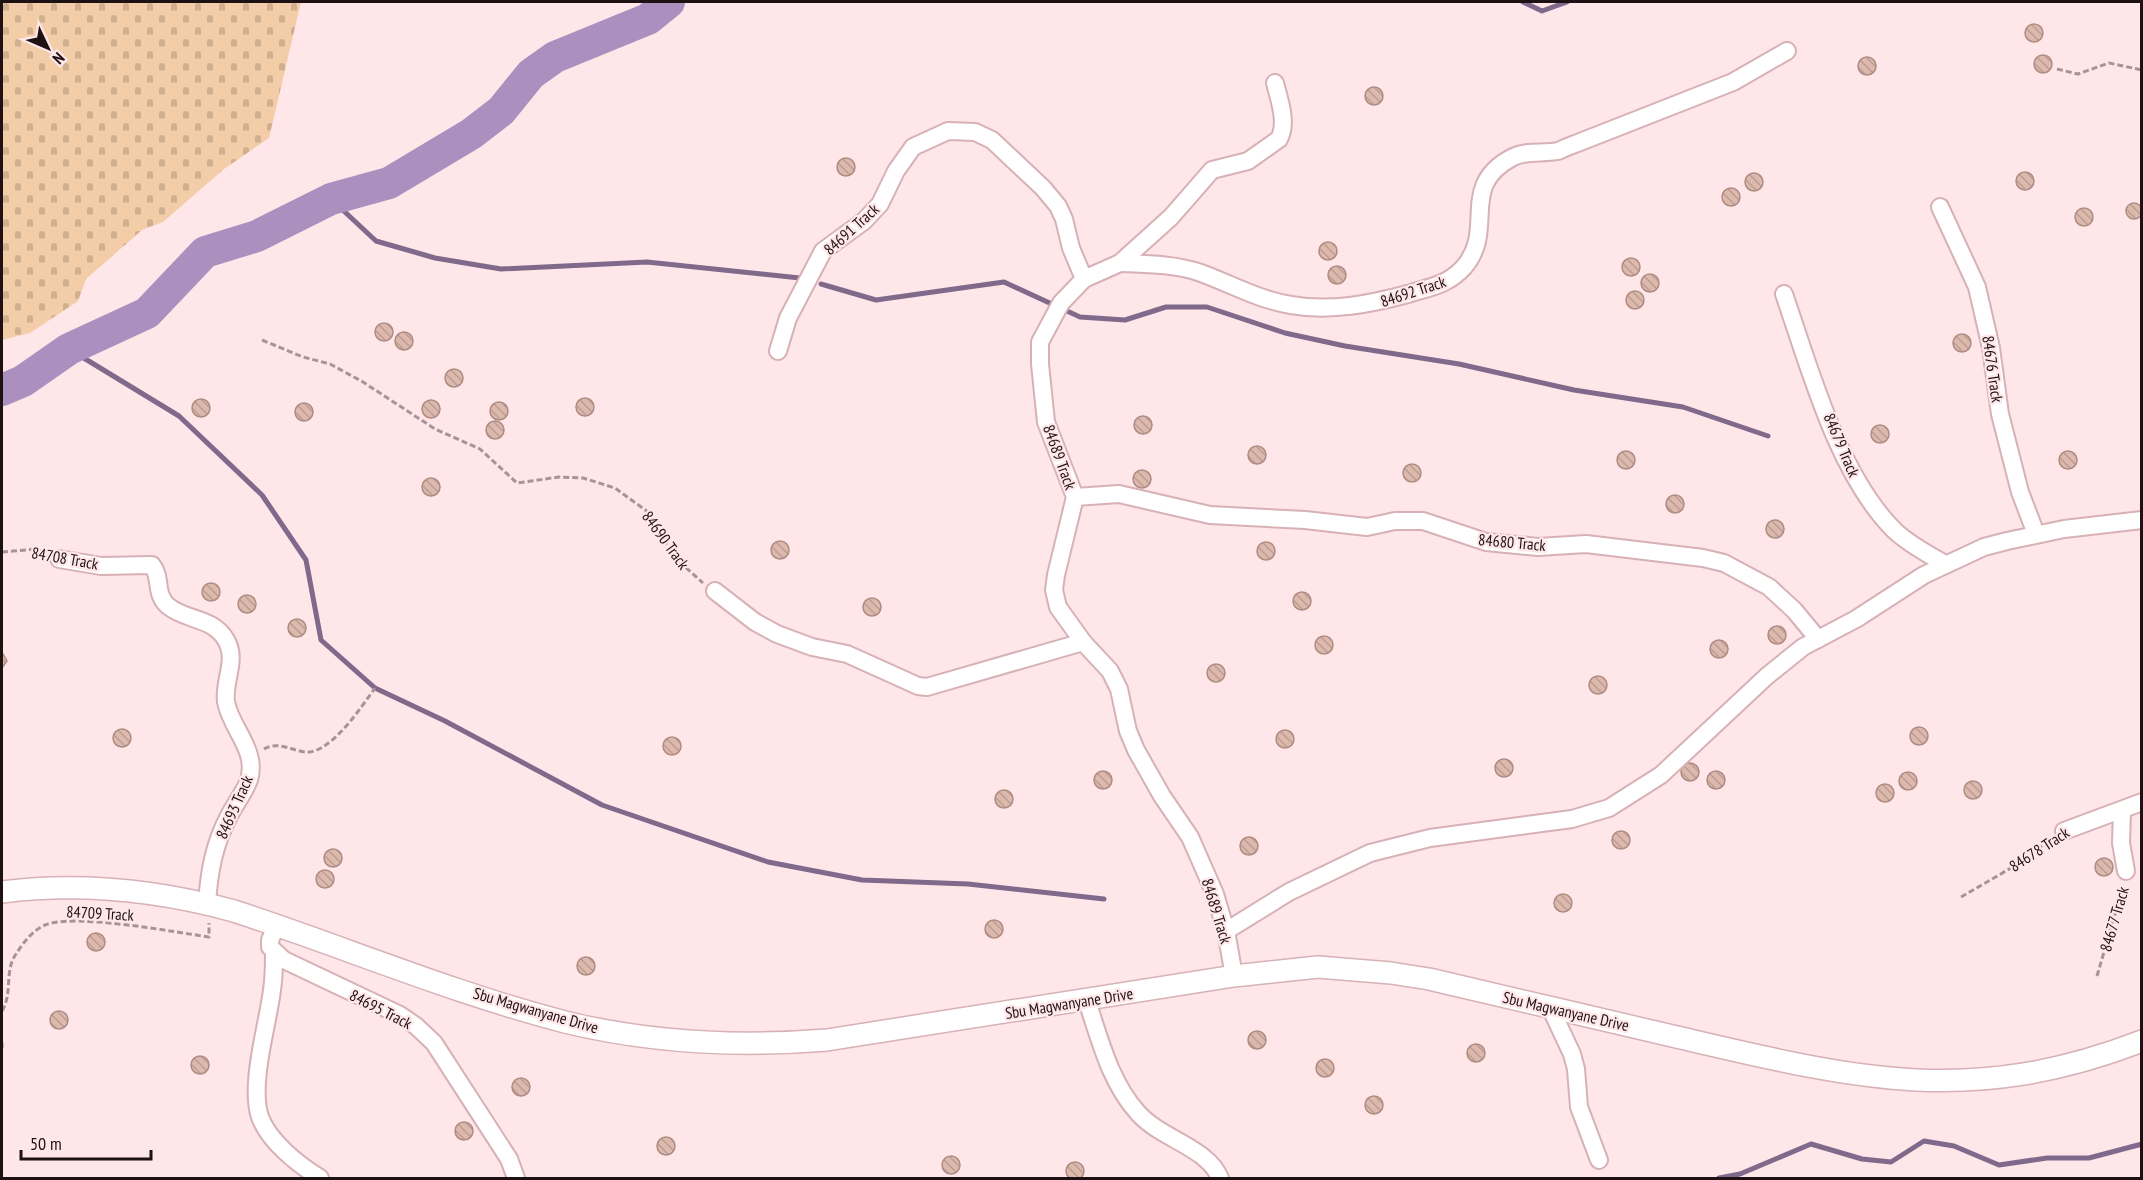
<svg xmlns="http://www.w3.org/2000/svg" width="2143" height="1180" viewBox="0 0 2143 1180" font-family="'PT Sans Narrow',sans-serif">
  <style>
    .cemetery { fill: url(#cemetery-stones) }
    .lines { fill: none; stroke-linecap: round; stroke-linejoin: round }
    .stream { stroke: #80698b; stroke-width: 5 }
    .river { stroke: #aa8fbf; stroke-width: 32 }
    .building { fill: url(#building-back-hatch); stroke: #af8c82; stroke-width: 1.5 }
    .minor-casing { stroke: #d7b1b6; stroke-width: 20 }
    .major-casing { stroke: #d7b1b6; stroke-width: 24 }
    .path { stroke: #a89497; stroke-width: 3; stroke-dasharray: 6 3; stroke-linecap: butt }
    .minor { stroke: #fff; stroke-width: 16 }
    .major { stroke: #fff; stroke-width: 21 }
    .labels { text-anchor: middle; stroke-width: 4.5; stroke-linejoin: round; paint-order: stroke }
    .street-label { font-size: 16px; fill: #1e1113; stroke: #fee6e9 }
  </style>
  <defs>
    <pattern id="cemetery-stones" width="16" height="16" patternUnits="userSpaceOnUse" patternTransform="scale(1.5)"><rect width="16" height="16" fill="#f2cda7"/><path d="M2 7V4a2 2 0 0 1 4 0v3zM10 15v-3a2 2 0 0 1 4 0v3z" fill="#cfaf8f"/></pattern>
    <pattern id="building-back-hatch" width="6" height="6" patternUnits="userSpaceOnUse" patternTransform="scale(1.5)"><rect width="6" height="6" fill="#dcb8ad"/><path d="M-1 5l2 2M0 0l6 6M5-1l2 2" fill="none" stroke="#bc9d94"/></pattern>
  </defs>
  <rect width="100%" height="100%" fill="#fee6e9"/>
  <path class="cemetery" d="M2,2H301L269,138L224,169L163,222L142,230L86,279L78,301L30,333L2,340Z"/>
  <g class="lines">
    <g class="stream">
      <path d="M1523,2L1542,11L1567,2"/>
      <path d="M331,199L376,241L435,258L501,269L647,262L800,278"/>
      <path d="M821,284L876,300L1004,282L1080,317L1125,320L1166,307H1207L1285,333L1345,346L1459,364L1574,390L1683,407L1768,436"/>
      <path d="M69,349L179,416L262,495L306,560L321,640L375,688L445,721L602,805L768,862L862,880L968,884L1104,899"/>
      <path d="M1719,1178L1740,1174L1811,1144L1862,1159L1891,1162L1924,1141L1954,1146L1999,1165L2047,1158H2089L2142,1144"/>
    </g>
    <path class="river" d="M2,390L23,381L69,349L147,313L205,252L257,236L331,199L389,183L471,134L501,111L531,74L555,57L648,19L669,2"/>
  </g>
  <g class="building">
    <circle cx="2034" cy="33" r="9"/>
    <circle cx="2043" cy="64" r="9"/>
    <circle cx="1867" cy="66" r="9"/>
    <circle cx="1374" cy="96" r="9"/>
    <circle cx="846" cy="167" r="9"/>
    <circle cx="2025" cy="181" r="9"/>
    <circle cx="1754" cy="182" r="9"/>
    <circle cx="1731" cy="197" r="9"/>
    <circle cx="2134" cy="211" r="8"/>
    <circle cx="2084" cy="217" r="9"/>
    <circle cx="1328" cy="251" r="9"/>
    <circle cx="1631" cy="267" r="9"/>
    <circle cx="1337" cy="275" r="9"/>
    <circle cx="1650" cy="283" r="9"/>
    <circle cx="1635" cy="300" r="9"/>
    <circle cx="384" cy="332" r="9"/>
    <circle cx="404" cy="341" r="9"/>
    <circle cx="1962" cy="343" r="9"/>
    <circle cx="454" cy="378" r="9"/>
    <circle cx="585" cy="407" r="9"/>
    <circle cx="201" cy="408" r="9"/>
    <circle cx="431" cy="409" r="9"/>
    <circle cx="499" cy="411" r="9"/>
    <circle cx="304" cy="412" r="9"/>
    <circle cx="1143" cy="425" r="9"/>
    <circle cx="495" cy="430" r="9"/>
    <circle cx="1880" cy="434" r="9"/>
    <circle cx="1257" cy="455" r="9"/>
    <circle cx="2068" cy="460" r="9"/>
    <circle cx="1626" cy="460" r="9"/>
    <circle cx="1412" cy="473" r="9"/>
    <circle cx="1142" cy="479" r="9"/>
    <circle cx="431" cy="487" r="9"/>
    <circle cx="1675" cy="504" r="9"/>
    <circle cx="1775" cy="529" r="9"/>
    <circle cx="780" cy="550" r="9"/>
    <circle cx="1266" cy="551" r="9"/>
    <circle cx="211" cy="592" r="9"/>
    <circle cx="1302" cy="601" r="9"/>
    <circle cx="247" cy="604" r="9"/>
    <circle cx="872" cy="607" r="9"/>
    <circle cx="297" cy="628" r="9"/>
    <circle cx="1777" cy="635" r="9"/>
    <circle cx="1324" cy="645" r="9"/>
    <circle cx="1719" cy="649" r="9"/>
    <path d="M2,652L7,661L2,668Z"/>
    <circle cx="1216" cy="673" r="9"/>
    <circle cx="1598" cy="685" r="9"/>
    <circle cx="1919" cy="736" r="9"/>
    <circle cx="122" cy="738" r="9"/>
    <circle cx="1285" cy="739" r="9"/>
    <circle cx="672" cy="746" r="9"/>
    <circle cx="1504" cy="768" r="9"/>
    <circle cx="1690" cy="772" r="9"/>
    <circle cx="1103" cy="780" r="9"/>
    <circle cx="1716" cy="780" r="9"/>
    <circle cx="1908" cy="781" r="9"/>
    <circle cx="1973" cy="790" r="9"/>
    <circle cx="1885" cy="793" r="9"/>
    <circle cx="1004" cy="799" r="9"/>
    <circle cx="1621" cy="840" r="9"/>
    <circle cx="1249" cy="846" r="9"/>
    <circle cx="333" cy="858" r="9"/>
    <circle cx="2104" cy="867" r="9"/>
    <circle cx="325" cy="879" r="9"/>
    <circle cx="1563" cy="903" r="9"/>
    <circle cx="994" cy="929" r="9"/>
    <circle cx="96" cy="942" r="9"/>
    <circle cx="586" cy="966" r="9"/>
    <circle cx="59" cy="1020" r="9"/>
    <circle cx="1257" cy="1040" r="9"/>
    <circle cx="1476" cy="1053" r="9"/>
    <circle cx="200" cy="1065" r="9"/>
    <circle cx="1325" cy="1068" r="9"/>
    <circle cx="521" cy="1087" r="9"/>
    <circle cx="1374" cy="1105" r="9"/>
    <circle cx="464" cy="1131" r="9"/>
    <circle cx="666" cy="1146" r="9"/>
    <circle cx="951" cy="1165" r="9"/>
    <circle cx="1075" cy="1171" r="9"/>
  </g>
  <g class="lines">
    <g class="minor-casing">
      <g id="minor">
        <path d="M1940,207L1977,287L1991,348L2000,414L2020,492L2036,534"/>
        <path d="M1120,263C1147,264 1175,264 1201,273C1231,284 1259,300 1291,305C1331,312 1370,304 1408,294C1430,287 1448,285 1464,267C1497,229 1457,186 1513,157C1527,150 1543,154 1558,151C1563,149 1569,146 1575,144L1733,82L1787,51"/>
        <path d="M1784,294C1810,369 1838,475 1895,531C1910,545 1928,554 1945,564"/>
        <path d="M778,351L788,318L823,251L864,221L880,204L896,171L913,147L948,131L975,132L992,140L1043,188L1058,206L1064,219L1071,248L1084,279"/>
        <path d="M1075,497L1119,494L1210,515L1305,520L1367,527L1395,521H1423L1486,542L1538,547L1586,544L1703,558L1724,563L1769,587L1794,610L1818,639"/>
        <path d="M59,559L101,566L152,565C162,577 154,594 168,606C186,621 213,617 226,640C238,660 223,681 226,702C231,729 258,750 249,780C244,793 235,804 229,816C214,844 209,872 207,904"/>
        <path d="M715,591L755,622L777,634L812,647L847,654L918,686L927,687L1083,642"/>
        <path d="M2122,810L2121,843L2126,871"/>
        <path d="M2064,831L2142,802"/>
        <path d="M277,925L270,940V947L284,960L400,1015L416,1026L434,1043L509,1159L516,1178"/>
        <path d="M1226,931L1289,892L1370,853L1430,838L1572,819L1609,808L1661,775L1767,676L1803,647L1856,619L1924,575L1984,547L2007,541L2064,529L2142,520"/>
        <path d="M274,953C274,965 274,978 272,990C268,1024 249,1084 260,1117C269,1142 299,1165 320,1178"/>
        <path d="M1234,976L1226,931L1215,894L1190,837L1162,796L1136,750L1128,731L1119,689L1110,671L1083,642L1058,607L1054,590L1056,575L1075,497L1046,422L1040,364V342L1061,303L1084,279L1120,263L1171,217L1212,170L1248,161L1279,139C1288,123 1279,99 1275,83"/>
        <path d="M1087,1001C1100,1040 1110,1082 1138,1113C1161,1139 1207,1147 1220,1178"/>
        <path d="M1550,1007L1572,1054L1576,1069L1579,1107L1599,1160"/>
      </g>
    </g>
    <g class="major-casing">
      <path id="major" d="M2,892C81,882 157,890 234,911C344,947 453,993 565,1022C651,1043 739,1047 827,1040L1234,976L1318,967L1391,973L1429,979C1513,999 1597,1018 1681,1038C1853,1078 1969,1108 2142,1041"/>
    </g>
    <g class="path">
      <path d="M2057,69L2078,74L2109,63L2142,70"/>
      <path d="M262,340L303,357L330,364L363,382L435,429L480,449L517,483L559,477L583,478L615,488L648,512L674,557L703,583"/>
      <path d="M2,552L36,549L44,552"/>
      <path d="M264,749C278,741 291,750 305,752C330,755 362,706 375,688"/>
      <path d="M1961,897L2011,868L2050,840"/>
      <path d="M2097,976L2123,887"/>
      <path d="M2,1011C13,993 4,971 16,954C23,943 33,930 45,925C74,913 174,932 209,937V923"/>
      <path d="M2,1042V1051"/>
    </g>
    <use href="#minor" class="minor"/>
    <use href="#major" class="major"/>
  </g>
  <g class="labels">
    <g class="street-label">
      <text transform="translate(851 229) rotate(-42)" y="6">84691 Track</text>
      <text transform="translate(1413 291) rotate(-18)" y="6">84692 Track</text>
      <text transform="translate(1993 369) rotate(82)" y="6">84676 Track</text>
      <text transform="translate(1842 445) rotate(67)" y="6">84679 Track</text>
      <text transform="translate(1060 457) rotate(70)" y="6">84689 Track</text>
      <text transform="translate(666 540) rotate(54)" y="6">84690 Track</text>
      <text transform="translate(1512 542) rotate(5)" y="6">84680 Track</text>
      <text transform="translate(65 558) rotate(10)" y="6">84708 Track</text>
      <text transform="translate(234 807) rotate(-66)" y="6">84693 Track</text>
      <text transform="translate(2039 849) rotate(-33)" y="6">84678 Track</text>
      <text transform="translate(1217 911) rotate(73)" y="6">84689 Track</text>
      <text transform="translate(100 913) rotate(3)" y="6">84709 Track</text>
      <text transform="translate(2114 919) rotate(-74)" y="6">84677 Track</text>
      <text transform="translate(1069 1003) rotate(-9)" y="6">Sbu Magwanyane Drive</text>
      <text transform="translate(381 1009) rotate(27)" y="6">84695 Track</text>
      <text transform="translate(536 1010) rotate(16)" y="6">Sbu Magwanyane Drive</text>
      <text transform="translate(1566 1011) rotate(13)" y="6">Sbu Magwanyane Drive</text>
    </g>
  </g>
  <rect width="2143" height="1180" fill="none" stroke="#1e1113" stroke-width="6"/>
  <g transform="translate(48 48) rotate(134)" stroke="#fee6e9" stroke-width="4.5" paint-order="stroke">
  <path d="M0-4.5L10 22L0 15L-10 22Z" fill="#1e1113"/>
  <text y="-9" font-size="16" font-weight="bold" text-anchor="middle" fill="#1e1113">N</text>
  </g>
  <path d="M21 1150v9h130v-9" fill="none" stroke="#1e1113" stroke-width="3"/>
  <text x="30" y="1150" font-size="18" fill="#1e1113" stroke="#fee6e9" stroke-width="4.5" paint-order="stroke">50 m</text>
</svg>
